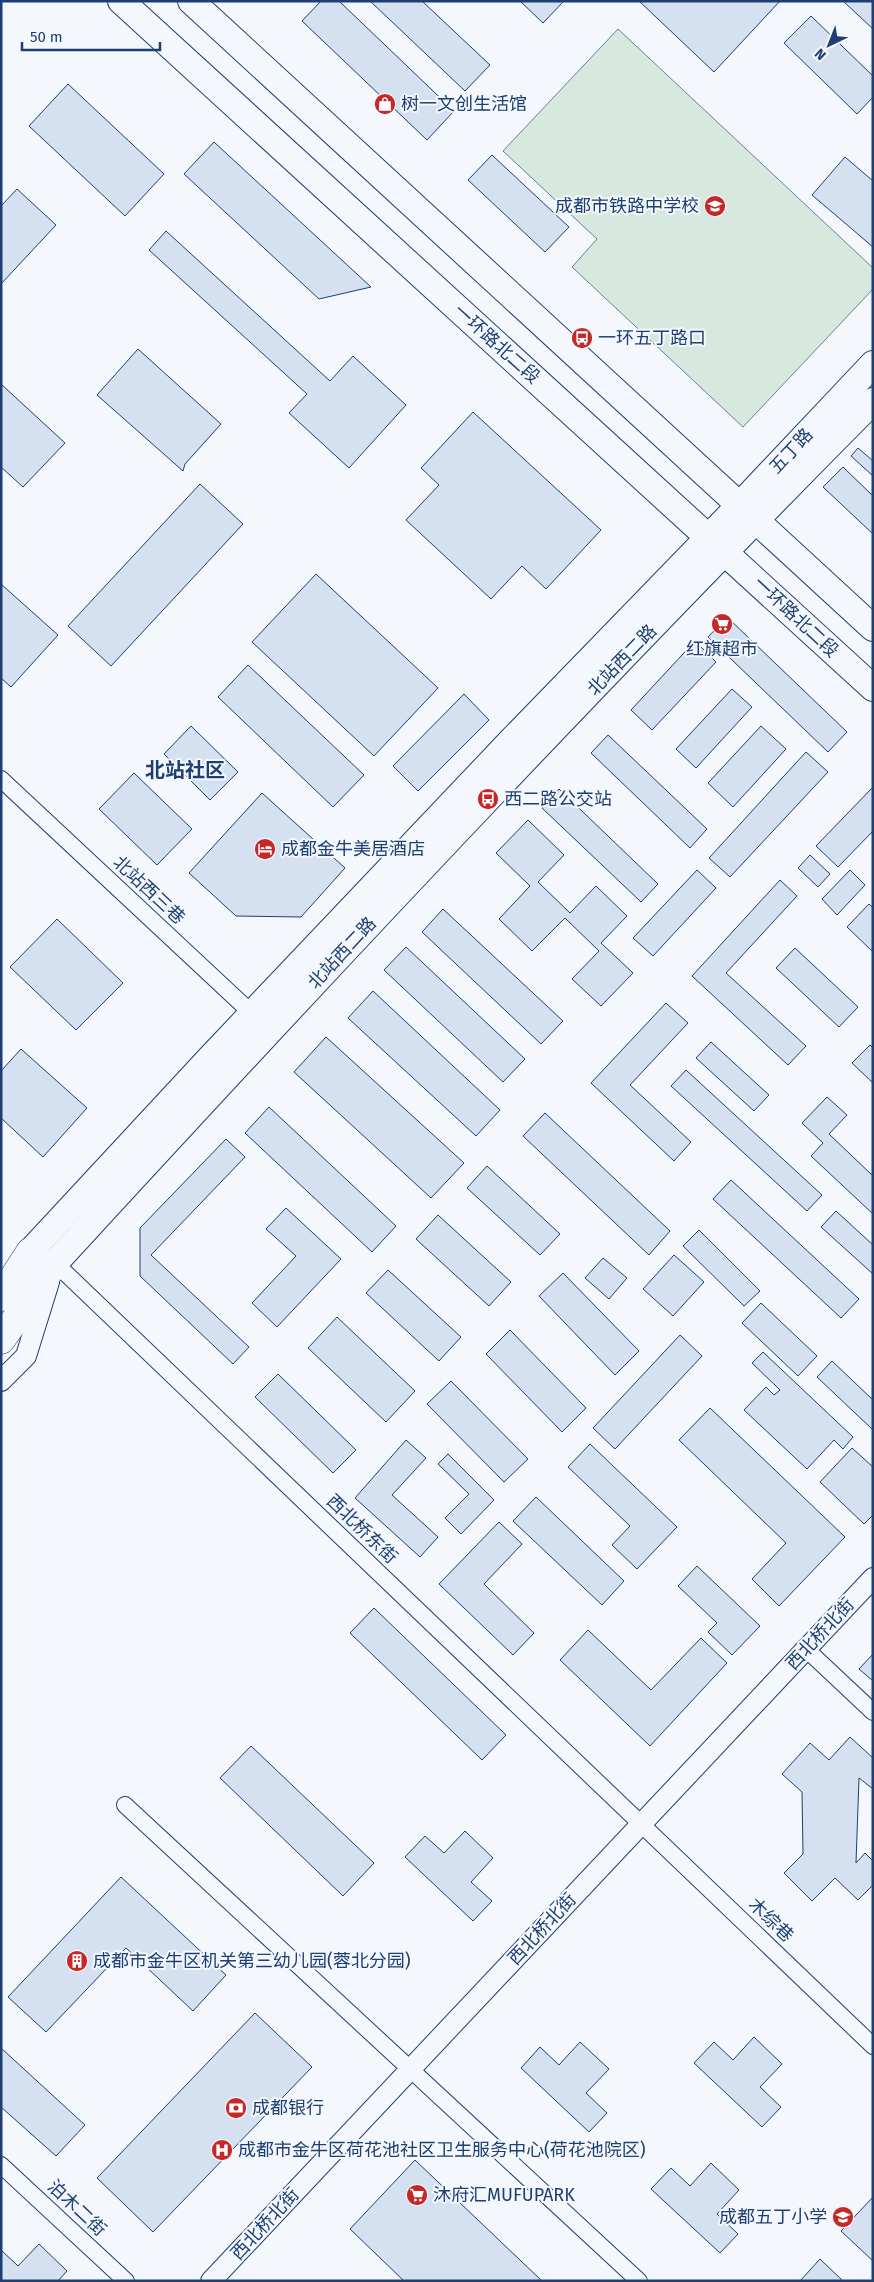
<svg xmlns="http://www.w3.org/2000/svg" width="874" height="2282" viewBox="0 0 874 2282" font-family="'Fira Sans','Noto Sans SC',sans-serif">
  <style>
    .garden { fill: #d7e8df; stroke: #687fa3 }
    .building { fill: #d5e0f0; stroke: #1d3f73 }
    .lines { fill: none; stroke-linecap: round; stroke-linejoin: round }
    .minor-casing { stroke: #1d3f73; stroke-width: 18 }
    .tertiary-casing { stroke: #1d3f73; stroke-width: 22 }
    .primary-casing { stroke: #1d3f73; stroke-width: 28 }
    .trunk-casing { stroke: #1d3f73; stroke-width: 29 }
    .minor { stroke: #f4f7fb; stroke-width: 16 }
    .tertiary { stroke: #f4f7fb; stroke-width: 20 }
    .primary { stroke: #f4f7fb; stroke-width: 26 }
    .trunk { stroke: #f4f7fb; stroke-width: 28 }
    .labels { text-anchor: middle; stroke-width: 4; stroke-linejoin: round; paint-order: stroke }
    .poi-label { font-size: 18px; fill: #1d3f73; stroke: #f4f7fb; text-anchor: start }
    .street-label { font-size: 18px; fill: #1d3f73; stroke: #f4f7fb }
    .quarter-label { font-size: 20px; font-weight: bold; fill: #1d3f73; stroke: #f4f7fb }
  </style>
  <rect width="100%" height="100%" fill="#f4f7fb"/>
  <path class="garden" d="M618,29L873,268V289L743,427L572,267L597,239L503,151Z"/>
  <g class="building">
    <path d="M321,1H339L454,111L427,140L302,21Z"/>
    <path d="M370,1H422L490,65L465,91Z"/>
    <path d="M520,1H564L543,23Z"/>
    <path d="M639,1H780L714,72Z"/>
    <path d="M843,1H873V29Z"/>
    <path d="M811,16L873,76V97L857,114L784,43Z"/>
    <path d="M68,84L164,174L125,216L29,126Z"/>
    <path d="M214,142L371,287L319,299L184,174Z"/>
    <path d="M492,155L569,227L545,252L468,180Z"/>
    <path d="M845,157L873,181V247L812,195Z"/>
    <path d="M17,189L56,225L1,284V206Z"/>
    <path d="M166,231L330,381L353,356L406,405L349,468L289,413L307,394L149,250Z"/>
    <path d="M138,349L221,424L185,464L183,471L97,395Z"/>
    <path d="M1,384L65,443L23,487L1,467Z"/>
    <path d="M473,412L601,530L546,589L522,566L491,599L406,520L439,485L421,468Z"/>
    <path d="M858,448L873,461V476L851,456Z"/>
    <path d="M843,467L873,496V534L823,487Z"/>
    <path d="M200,484L243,524L111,666L68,626Z"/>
    <path d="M316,574L438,688L374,756L252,642Z"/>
    <path d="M1,584L58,635L11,687L1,678Z"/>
    <path d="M727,617L847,732L828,752L708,637Z"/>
    <path d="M695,641L716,662L652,730L631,710Z"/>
    <path d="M248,665L364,775L333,807L218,697Z"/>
    <path d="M732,689L752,707L696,768L676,749Z"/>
    <path d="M464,694L489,720L418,791L393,766Z"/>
    <path d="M191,726L238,772L210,800L164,754Z"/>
    <path d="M761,726L786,749L733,807L708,783Z"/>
    <path d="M608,735L707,829L690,848L591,753Z"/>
    <path d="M806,752L828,772L730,877L709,858Z"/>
    <path d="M134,773L192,829L157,865L99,809Z"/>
    <path d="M873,787V831L838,867L816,846Z"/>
    <path d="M559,789L658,884L641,902L542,808Z"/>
    <path d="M262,793L345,868L301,917L236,916L189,873Z"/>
    <path d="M528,820L564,855L538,882L570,913L596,886L627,916L601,943L633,973L601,1006L572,979L599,951L565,918L532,951L499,919L530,886L496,853Z"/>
    <path d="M810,855L830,874L818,887L798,868Z"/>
    <path d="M697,870L716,888L653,956L633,938Z"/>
    <path d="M850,870L865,885L837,915L822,899Z"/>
    <path d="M780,880L797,896L726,973L806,1046L788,1065L692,976Z"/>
    <path d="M869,904L873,908V952L847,927Z"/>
    <path d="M443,909L563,1021L541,1044L422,932Z"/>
    <path d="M57,919L123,983L76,1030L10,967Z"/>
    <path d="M406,947L525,1059L503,1082L384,970Z"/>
    <path d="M795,948L858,1007L839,1027L776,968Z"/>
    <path d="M373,991L500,1110L476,1136L348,1018Z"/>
    <path d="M666,1003L688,1023L630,1085L691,1142L674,1161L591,1083Z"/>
    <path d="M326,1037L464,1163L431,1198L294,1072Z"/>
    <path d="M711,1042L769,1095L754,1111L696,1058Z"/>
    <path d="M870,1045L873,1048V1083L852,1063Z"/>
    <path d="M21,1049L87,1108L43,1157L1,1118V1071Z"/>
    <path d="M686,1070L822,1195L807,1211L671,1086Z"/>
    <path d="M827,1097L847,1115L829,1134L873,1176V1214L811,1156L823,1143L802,1123Z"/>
    <path d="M269,1107L396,1226L372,1252L245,1133Z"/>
    <path d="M545,1113L670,1231L649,1255L523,1136Z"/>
    <path d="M226,1139L245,1157L151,1255L249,1347L233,1364L140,1276V1228Z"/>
    <path d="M487,1166L560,1234L540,1255L467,1188Z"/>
    <path d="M731,1180L859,1299L841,1318L713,1199Z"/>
    <path d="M286,1208L341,1259L277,1327L252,1303L296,1256L266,1229Z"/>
    <path d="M836,1211L873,1245V1274L821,1227Z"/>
    <path d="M438,1215L511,1282L489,1306L416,1239Z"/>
    <path d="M699,1230L760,1291L744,1306L683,1246Z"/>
    <path d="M674,1255L704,1282L673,1316L643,1289Z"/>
    <path d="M603,1258L627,1278L609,1299L585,1278Z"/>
    <path d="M388,1270L461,1337L439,1361L366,1293Z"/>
    <path d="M563,1273L639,1351L615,1375L539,1296Z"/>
    <path d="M761,1303L817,1356L798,1376L742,1323Z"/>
    <path d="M337,1317L415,1391L386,1422L308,1348Z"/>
    <path d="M510,1330L586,1408L562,1432L486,1354Z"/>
    <path d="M680,1335L702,1356L615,1449L593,1428Z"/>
    <path d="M763,1352L853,1437L843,1449L834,1440L807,1469L744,1410L766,1387L774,1395L780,1390L752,1363Z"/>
    <path d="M832,1361L873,1400V1430L817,1377Z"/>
    <path d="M278,1374L356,1450L333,1473L255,1397Z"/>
    <path d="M451,1381L528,1459L504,1482L427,1404Z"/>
    <path d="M710,1408L845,1537L779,1606L752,1579L786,1543L679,1440Z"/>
    <path d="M406,1440L426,1458L392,1495L438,1537L420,1557L355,1498Z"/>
    <path d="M590,1444L677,1527L637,1569L612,1545L630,1526L568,1467Z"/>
    <path d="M852,1448L873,1467V1515L864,1524L820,1482Z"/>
    <path d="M448,1454L494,1500L461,1534L445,1518L469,1494L438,1464Z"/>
    <path d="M536,1497L624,1581L602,1605L513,1521Z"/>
    <path d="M499,1522L522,1544L484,1584L534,1633L513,1655L439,1584Z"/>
    <path d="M697,1566L760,1626L732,1655L708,1632L717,1623L678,1586Z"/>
    <path d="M374,1608L506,1735L482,1760L350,1633Z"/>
    <path d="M588,1630L651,1690L701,1638L727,1663L650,1746L560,1660Z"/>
    <path d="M873,1654V1681L859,1669Z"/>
    <path d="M850,1737L873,1758V1789L859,1778L856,1863L865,1853L873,1861V1885L858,1900L835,1878L812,1901L784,1873L803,1854L802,1792L782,1774L810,1743L829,1760Z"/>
    <path d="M251,1746L374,1863L343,1896L220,1778Z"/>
    <path d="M465,1831L493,1858L471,1882L492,1901L473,1921L405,1857L425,1836L444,1853Z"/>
    <path d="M121,1877L226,1975L193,2011L126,1948L46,2032L8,1997Z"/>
    <path d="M255,2013L312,2067L153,2232L97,2178Z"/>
    <path d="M754,2037L782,2064L760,2087L781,2107L762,2127L694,2063L714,2042L733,2060Z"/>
    <path d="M580,2042L609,2069L586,2093L607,2113L589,2132L521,2068L540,2047L559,2065Z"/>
    <path d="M1,2048L85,2125L56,2156L1,2107Z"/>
    <path d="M415,2160L542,2281H404L350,2229Z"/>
    <path d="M711,2163L739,2190L717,2214L738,2234L720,2253L651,2189L671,2168L690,2186Z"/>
    <path d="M873,2197V2261L841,2231Z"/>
    <path d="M39,2244L67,2271L58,2281H1V2250L18,2266Z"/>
    <path d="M820,2259L843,2281H800Z"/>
  </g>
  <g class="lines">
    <g class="minor-casing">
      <g id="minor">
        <path d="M1,779L259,1020"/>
        <path d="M55,1263L873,2046"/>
        <path d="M806,1649L873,1712"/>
        <path d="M125,1805L639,2281"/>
        <path d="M1,2165L126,2281"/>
      </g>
    </g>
    <g class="tertiary-casing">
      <g id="tertiary">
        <path d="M1,1381L26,1356L49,1282"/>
        <path d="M211,2281L873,1578"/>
      </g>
    </g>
    <g class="primary-casing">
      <g id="primary">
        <path d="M121,1L873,688"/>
        <path d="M191,1L873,628"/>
        <path d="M30,1252L211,1057L511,741L739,506L873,364"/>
        <path d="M55,1263C323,971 594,682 873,401"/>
      </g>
    </g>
    <g class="trunk-casing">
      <g id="trunk">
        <path d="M1,1297L30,1252"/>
        <path d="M1,1340L55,1263"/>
      </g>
    </g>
    <use href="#minor" class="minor"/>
    <use href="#tertiary" class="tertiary"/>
    <use href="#primary" class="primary"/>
    <use href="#trunk" class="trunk"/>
  </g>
  <defs>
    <g id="shop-disc" transform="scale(1.125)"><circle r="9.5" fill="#c62828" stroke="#f4f7fb"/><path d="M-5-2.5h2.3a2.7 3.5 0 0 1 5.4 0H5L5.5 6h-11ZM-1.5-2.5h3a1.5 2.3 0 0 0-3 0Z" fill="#fff"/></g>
    <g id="school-disc" transform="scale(1.125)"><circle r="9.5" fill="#c62828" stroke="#f4f7fb"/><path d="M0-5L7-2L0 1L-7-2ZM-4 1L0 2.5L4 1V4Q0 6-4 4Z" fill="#fff"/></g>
    <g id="bus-disc" transform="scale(1.125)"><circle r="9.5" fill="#c62828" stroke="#f4f7fb"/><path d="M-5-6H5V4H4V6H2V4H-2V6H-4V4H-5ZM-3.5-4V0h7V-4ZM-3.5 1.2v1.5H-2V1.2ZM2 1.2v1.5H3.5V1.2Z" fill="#fff"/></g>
    <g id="supermarket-disc" transform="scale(1.125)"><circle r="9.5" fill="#c62828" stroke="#f4f7fb"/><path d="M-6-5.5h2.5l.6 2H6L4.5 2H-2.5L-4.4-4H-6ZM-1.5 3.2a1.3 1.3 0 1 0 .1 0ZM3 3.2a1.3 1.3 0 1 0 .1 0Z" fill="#fff"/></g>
    <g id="hotel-disc" transform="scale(1.125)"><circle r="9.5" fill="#c62828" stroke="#f4f7fb"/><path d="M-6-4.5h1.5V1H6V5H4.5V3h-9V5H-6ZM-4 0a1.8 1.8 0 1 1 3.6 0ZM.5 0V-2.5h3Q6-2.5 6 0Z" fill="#fff"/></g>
    <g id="building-disc" transform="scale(1.125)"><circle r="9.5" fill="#c62828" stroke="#f4f7fb"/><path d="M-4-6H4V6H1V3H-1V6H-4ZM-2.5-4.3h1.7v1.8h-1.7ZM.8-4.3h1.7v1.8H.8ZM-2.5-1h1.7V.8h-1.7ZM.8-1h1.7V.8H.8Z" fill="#fff"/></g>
    <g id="bank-disc" transform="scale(1.125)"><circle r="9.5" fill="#c62828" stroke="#f4f7fb"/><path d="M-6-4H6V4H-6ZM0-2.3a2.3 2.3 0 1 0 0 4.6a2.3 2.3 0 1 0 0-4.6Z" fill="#fff"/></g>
    <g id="hospital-disc" transform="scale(1.125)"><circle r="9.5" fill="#c62828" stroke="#f4f7fb"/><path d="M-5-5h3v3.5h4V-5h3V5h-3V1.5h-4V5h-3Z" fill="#fff"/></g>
  </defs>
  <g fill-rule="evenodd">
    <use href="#shop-disc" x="385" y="104"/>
    <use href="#school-disc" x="715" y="206"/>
    <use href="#bus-disc" x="582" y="338"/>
    <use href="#supermarket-disc" x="722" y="624"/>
    <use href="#bus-disc" x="488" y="799"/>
    <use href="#hotel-disc" x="265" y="849"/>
    <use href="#building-disc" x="77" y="1961"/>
    <use href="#bank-disc" x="236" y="2108"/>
    <use href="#hospital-disc" x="222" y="2150"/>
    <use href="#supermarket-disc" x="417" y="2195"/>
    <use href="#school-disc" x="843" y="2217"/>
  </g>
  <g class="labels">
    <g class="poi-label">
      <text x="401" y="110">树一文创生活馆</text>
      <text x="699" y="212" text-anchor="end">成都市铁路中学校</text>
      <text x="598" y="344">一环五丁路口</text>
      <text x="722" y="655" text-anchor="middle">红旗超市</text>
      <text x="504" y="805">西二路公交站</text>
      <text x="281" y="855">成都金牛美居酒店</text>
      <text x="93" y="1967">成都市金牛区机关第三幼儿园(蓉北分园)</text>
      <text x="252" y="2114">成都银行</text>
      <text x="238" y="2156">成都市金牛区荷花池社区卫生服务中心(荷花池院区)</text>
      <text x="433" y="2201">沐府汇MUFUPARK</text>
      <text x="827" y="2223" text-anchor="end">成都五丁小学</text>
    </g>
    <g class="street-label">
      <text transform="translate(497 344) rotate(42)" y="6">一环路北二段</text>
      <text transform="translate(791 451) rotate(-47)" y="6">五丁路</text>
      <text transform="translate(796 617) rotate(43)" y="6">一环路北二段</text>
      <text transform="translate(622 660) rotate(-46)" y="6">北站西二路</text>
      <text transform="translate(149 890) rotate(43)" y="6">北站西三巷</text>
      <text transform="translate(342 953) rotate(-47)" y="6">北站西二路</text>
      <text transform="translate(362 1529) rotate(44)" y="6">西北桥东街</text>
      <text transform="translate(820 1634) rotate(-47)" y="6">西北桥北街</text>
      <text transform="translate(771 1920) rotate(44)" y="6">木综巷</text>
      <text transform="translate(542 1929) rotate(-47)" y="6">西北桥北街</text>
      <text transform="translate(77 2208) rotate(43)" y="6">泊木二街</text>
      <text transform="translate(265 2224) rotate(-47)" y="6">西北桥北街</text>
    </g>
    <g class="quarter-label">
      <text x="185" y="777">北站社区</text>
    </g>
  </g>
  <rect width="874" height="2282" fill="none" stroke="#1d3f73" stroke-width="5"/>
  <g transform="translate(829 45) rotate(223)" stroke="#f4f7fb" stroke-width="4" paint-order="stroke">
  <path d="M0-4L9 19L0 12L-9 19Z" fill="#1d3f73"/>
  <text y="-8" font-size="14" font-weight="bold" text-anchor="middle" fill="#1d3f73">N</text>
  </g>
  <path d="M22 42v8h138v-8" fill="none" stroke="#1d3f73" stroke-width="2.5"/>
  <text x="30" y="42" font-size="15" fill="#1d3f73" stroke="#f4f7fb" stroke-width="4" paint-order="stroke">50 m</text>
</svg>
